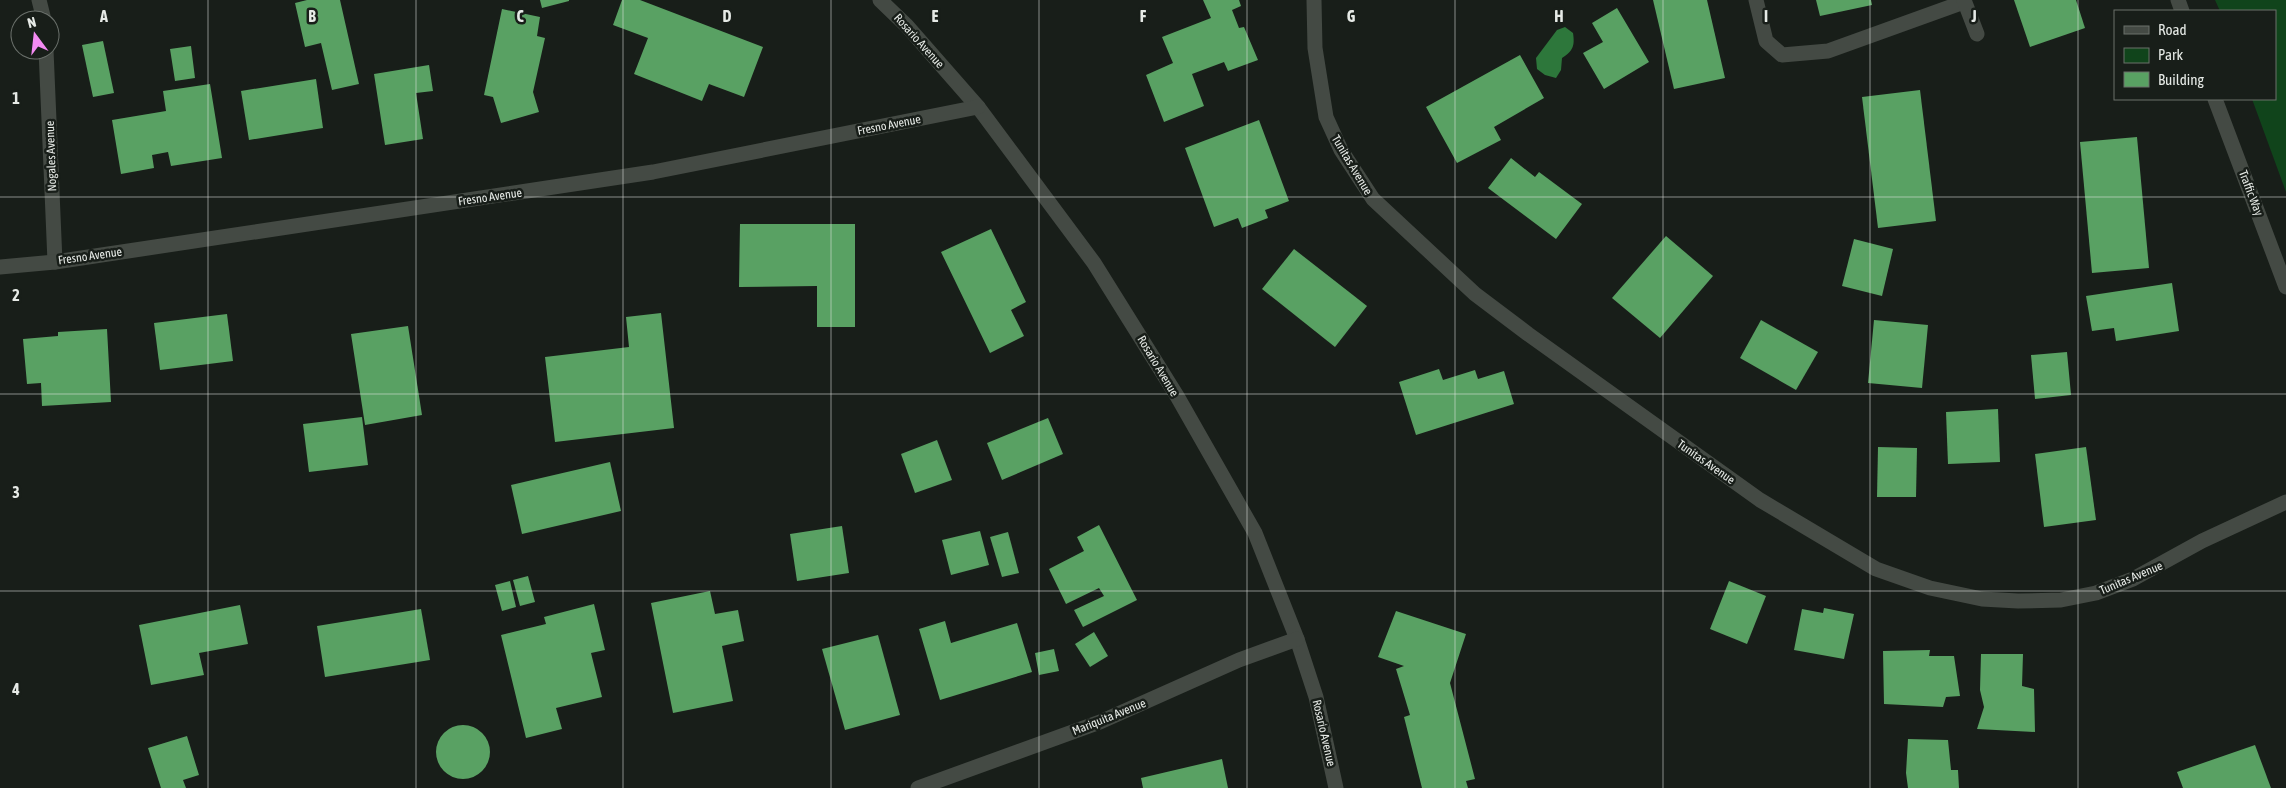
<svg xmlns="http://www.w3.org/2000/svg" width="2286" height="788" viewBox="0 0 2286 788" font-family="'Asap Condensed',sans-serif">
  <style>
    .green { fill: #10441b }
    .water { fill: #2d773b }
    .building { fill: #59a163 }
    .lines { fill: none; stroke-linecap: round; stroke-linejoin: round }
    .minor { stroke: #444a44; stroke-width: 15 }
    .grid { fill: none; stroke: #e6eae6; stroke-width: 1; stroke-opacity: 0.55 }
    .labels { text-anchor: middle; stroke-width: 5; stroke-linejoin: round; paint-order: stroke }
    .street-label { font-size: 12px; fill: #e6eae6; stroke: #181e19 }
    .grid-label { font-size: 16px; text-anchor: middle; font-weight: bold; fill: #e6eae6; stroke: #181e19; stroke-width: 5; stroke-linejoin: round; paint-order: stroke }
  </style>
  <rect width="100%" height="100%" fill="#181e19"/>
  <path class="green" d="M2215,0H2286V192L2252,99H2275V11H2220Z"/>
  <path class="water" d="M1565,27L1573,33C1575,46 1573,51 1562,58L1561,70L1556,78L1545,75L1537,69L1536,58L1557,30Z"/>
  <g class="building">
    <path d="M307,0H340L359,84L332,90L321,43L305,47L295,3Z"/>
    <path d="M540,0H569V1L542,8Z"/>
    <path d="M622,0H640L763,47L744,97L709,84L702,101L634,74L648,38L613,25Z"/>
    <path d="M1203,0H1239L1241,6L1232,10L1239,28L1244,27L1258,60L1228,71L1224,62L1192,74L1204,106L1164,122L1146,75L1173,63L1162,37L1211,18Z"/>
    <path d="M1653,0H1707L1725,78L1674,89Z"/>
    <path d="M1816,0H1871L1872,5L1820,16Z"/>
    <path d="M2014,0H2076L2085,28L2030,47Z"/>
    <path d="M1617,8L1649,62L1604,89L1583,53L1603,42L1592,23Z"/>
    <path d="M502,9L540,17L537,36L545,38L533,92L539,112L501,123L493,97L484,95Z"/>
    <path d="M103,41L114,93L93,97L82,45Z"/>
    <path d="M191,46L195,78L175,81L170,49Z"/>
    <path d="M1520,55L1544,98L1494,127L1501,140L1457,163L1426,107Z"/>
    <path d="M429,65L433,91L416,93L423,139L385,145L374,74Z"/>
    <path d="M316,79L323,128L249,140L241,91Z"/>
    <path d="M210,84L222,158L171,166L168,152L152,155L154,168L121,174L112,120L166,111L163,91Z"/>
    <path d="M1920,90L1936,221L1878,228L1862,97Z"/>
    <path d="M1259,120L1289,201L1265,210L1268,218L1242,228L1238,218L1214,227L1185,148Z"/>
    <path d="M2137,137L2149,268L2092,273L2080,142Z"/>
    <path d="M1511,158L1535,177L1539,172L1582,204L1556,239L1488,188Z"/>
    <path d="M740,224H855V327H817V286L739,287Z"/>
    <path d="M991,229L1026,302L1011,310L1024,336L990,353L941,252Z"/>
    <path d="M1666,236L1713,276L1660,338L1612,298Z"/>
    <path d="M1854,239L1893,249L1882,296L1842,286Z"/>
    <path d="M1294,249L1367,306L1335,347L1262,289Z"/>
    <path d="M2172,283L2179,331L2116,341L2114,328L2092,331L2086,296Z"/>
    <path d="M661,313L674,428L555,442L545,357L629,347L626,317Z"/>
    <path d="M227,314L233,361L160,370L154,323Z"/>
    <path d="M1761,320L1818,352L1796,390L1740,358Z"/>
    <path d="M1874,320L1928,325L1922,388L1868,383Z"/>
    <path d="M408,326L422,415L365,425L351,334Z"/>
    <path d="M107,329L111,402L42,406L41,383L27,384L23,339L58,336V332Z"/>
    <path d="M2067,352L2071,395L2035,399L2031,355Z"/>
    <path d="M1439,369L1443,380L1475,370L1478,379L1504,371L1514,404L1416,435L1399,382Z"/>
    <path d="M1998,409L2000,462L1948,464L1946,412Z"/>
    <path d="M362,417L368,465L309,472L303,424Z"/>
    <path d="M1048,418L1063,454L1002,480L987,443Z"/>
    <path d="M937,440L952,480L915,493L901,454Z"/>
    <path d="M1878,447L1917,448L1916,497H1877Z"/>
    <path d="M2086,447L2096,520L2044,527L2035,454Z"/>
    <path d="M610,462L621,511L522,534L511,485Z"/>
    <path d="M1099,525L1137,600L1083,627L1074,610L1104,596L1099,588L1066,604L1049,569L1084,551L1077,537Z"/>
    <path d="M842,526L849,573L797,581L790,534Z"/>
    <path d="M980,531L989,565L951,575L942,540Z"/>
    <path d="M1008,532L1019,573L1002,577L990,537Z"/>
    <path d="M528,576L535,602L520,606L513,580Z"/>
    <path d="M510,581L516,607L502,611L495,585Z"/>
    <path d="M1729,581L1766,596L1747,644L1710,629Z"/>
    <path d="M710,591L715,614L738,610L744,641L722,646L733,701L673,713L651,603Z"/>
    <path d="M594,604L605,650L591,653L602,697L556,708L562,729L526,738L501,635L546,624L544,617Z"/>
    <path d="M240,605L248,644L199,653L204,675L151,685L139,625Z"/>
    <path d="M1824,608L1854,614L1844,659L1794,650L1802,609L1823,613Z"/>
    <path d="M421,609L430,660L325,677L317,626Z"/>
    <path d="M1396,611L1466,634L1450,683L1475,779L1466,781L1468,788H1422L1404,717L1410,715L1396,669L1404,666L1378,657Z"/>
    <path d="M945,621L951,643L1017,623L1032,672L940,700L919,629Z"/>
    <path d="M1094,632L1108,656L1090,667L1075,644Z"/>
    <path d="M878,635L900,715L845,730L822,649Z"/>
    <path d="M1054,649L1059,671L1039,675L1035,653Z"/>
    <path d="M1930,650L1929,656H1954L1960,696L1946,697L1943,707L1884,704L1883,651Z"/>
    <path d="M1981,654H2023L2022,686L2034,689L2035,732L1977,729L1984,707L1980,690Z"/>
    <circle cx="463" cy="752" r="27"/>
    <path d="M187,736L199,775L183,780L186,788H161L148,748Z"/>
    <path d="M1908,739L1948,740L1951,770H1958L1959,788H1908L1906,773Z"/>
    <path d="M2255,745L2271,788H2183L2177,772Z"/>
    <path d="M1222,759L1228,788H1143L1141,778Z"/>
  </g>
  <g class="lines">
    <g class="minor">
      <path d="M39,0L44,20"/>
      <path d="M880,0L907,26L978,107L1094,263L1177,396L1255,533L1297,639L1316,697L1336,788"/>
      <path d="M1314,0L1315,48L1326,117L1341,150L1373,199L1475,294L1528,334L1760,500L1876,569L1930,588L1982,599L2018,601L2061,600L2096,593L2133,579L2202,541L2286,502"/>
      <path d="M1756,0L1766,41L1782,55L1828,51L1964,2"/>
      <path d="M1964,0L1977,34"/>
      <path d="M2178,0L2182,11"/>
      <path d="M46,50L55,262"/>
      <path d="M2215,99L2286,287"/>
      <path d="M0,267L55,262L653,172L978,107"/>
      <path d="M918,788L1100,722L1239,660L1297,639"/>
    </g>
  </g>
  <path class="grid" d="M208,0V788M416,0V788M623,0V788M831,0V788M1039,0V788M1247,0V788M1455,0V788M1663,0V788M1870,0V788M2078,0V788M0,197H2286M0,394H2286M0,591H2286"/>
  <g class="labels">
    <g class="street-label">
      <text transform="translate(919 41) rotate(48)" y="4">Rosario Avenue</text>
      <text transform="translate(889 125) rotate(-11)" y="4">Fresno Avenue</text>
      <text transform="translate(51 156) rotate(-92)" y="4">Nogales Avenue</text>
      <text transform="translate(1352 165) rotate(59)" y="4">Tunitas Avenue</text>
      <text transform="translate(2251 193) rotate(69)" y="4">Traffic Way</text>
      <text transform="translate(490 197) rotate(-8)" y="4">Fresno Avenue</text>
      <text transform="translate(90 256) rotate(-8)" y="4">Fresno Avenue</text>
      <text transform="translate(1158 366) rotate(59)" y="4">Rosario Avenue</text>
      <text transform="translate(1706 462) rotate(35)" y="4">Tunitas Avenue</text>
      <text transform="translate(2131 578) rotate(-23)" y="4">Tunitas Avenue</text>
      <text transform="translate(1109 717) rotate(-22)" y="4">Mariquita Avenue</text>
      <text transform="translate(1324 733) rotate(77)" y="4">Rosario Avenue</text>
    </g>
  </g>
  <g class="grid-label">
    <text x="104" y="22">A</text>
    <text x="312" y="22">B</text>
    <text x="520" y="22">C</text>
    <text x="727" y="22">D</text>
    <text x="935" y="22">E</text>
    <text x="1143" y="22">F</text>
    <text x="1351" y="22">G</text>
    <text x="1559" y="22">H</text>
    <text x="1766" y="22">I</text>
    <text x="1974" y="22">J</text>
    <text x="16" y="104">1</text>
    <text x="16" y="301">2</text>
    <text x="16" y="498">3</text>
    <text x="16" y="695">4</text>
  </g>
  <rect x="2114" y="10" width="162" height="90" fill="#181e19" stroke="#6a706b"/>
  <rect x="2124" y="26" width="25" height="8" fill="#444a44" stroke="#6a706b"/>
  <text x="2158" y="35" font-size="15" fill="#e6eae6">Road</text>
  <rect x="2124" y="48" width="25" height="15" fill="#10441b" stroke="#6a706b"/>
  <text x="2158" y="60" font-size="15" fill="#e6eae6">Park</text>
  <rect x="2124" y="72" width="25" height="15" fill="#59a163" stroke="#6a706b"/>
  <text x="2158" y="85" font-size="15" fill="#e6eae6">Building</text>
  <g transform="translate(35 35) rotate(345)"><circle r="24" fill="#181e19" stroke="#6a706b"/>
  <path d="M0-4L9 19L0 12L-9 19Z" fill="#f38af2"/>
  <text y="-8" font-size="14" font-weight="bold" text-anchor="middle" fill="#e6eae6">N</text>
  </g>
</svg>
